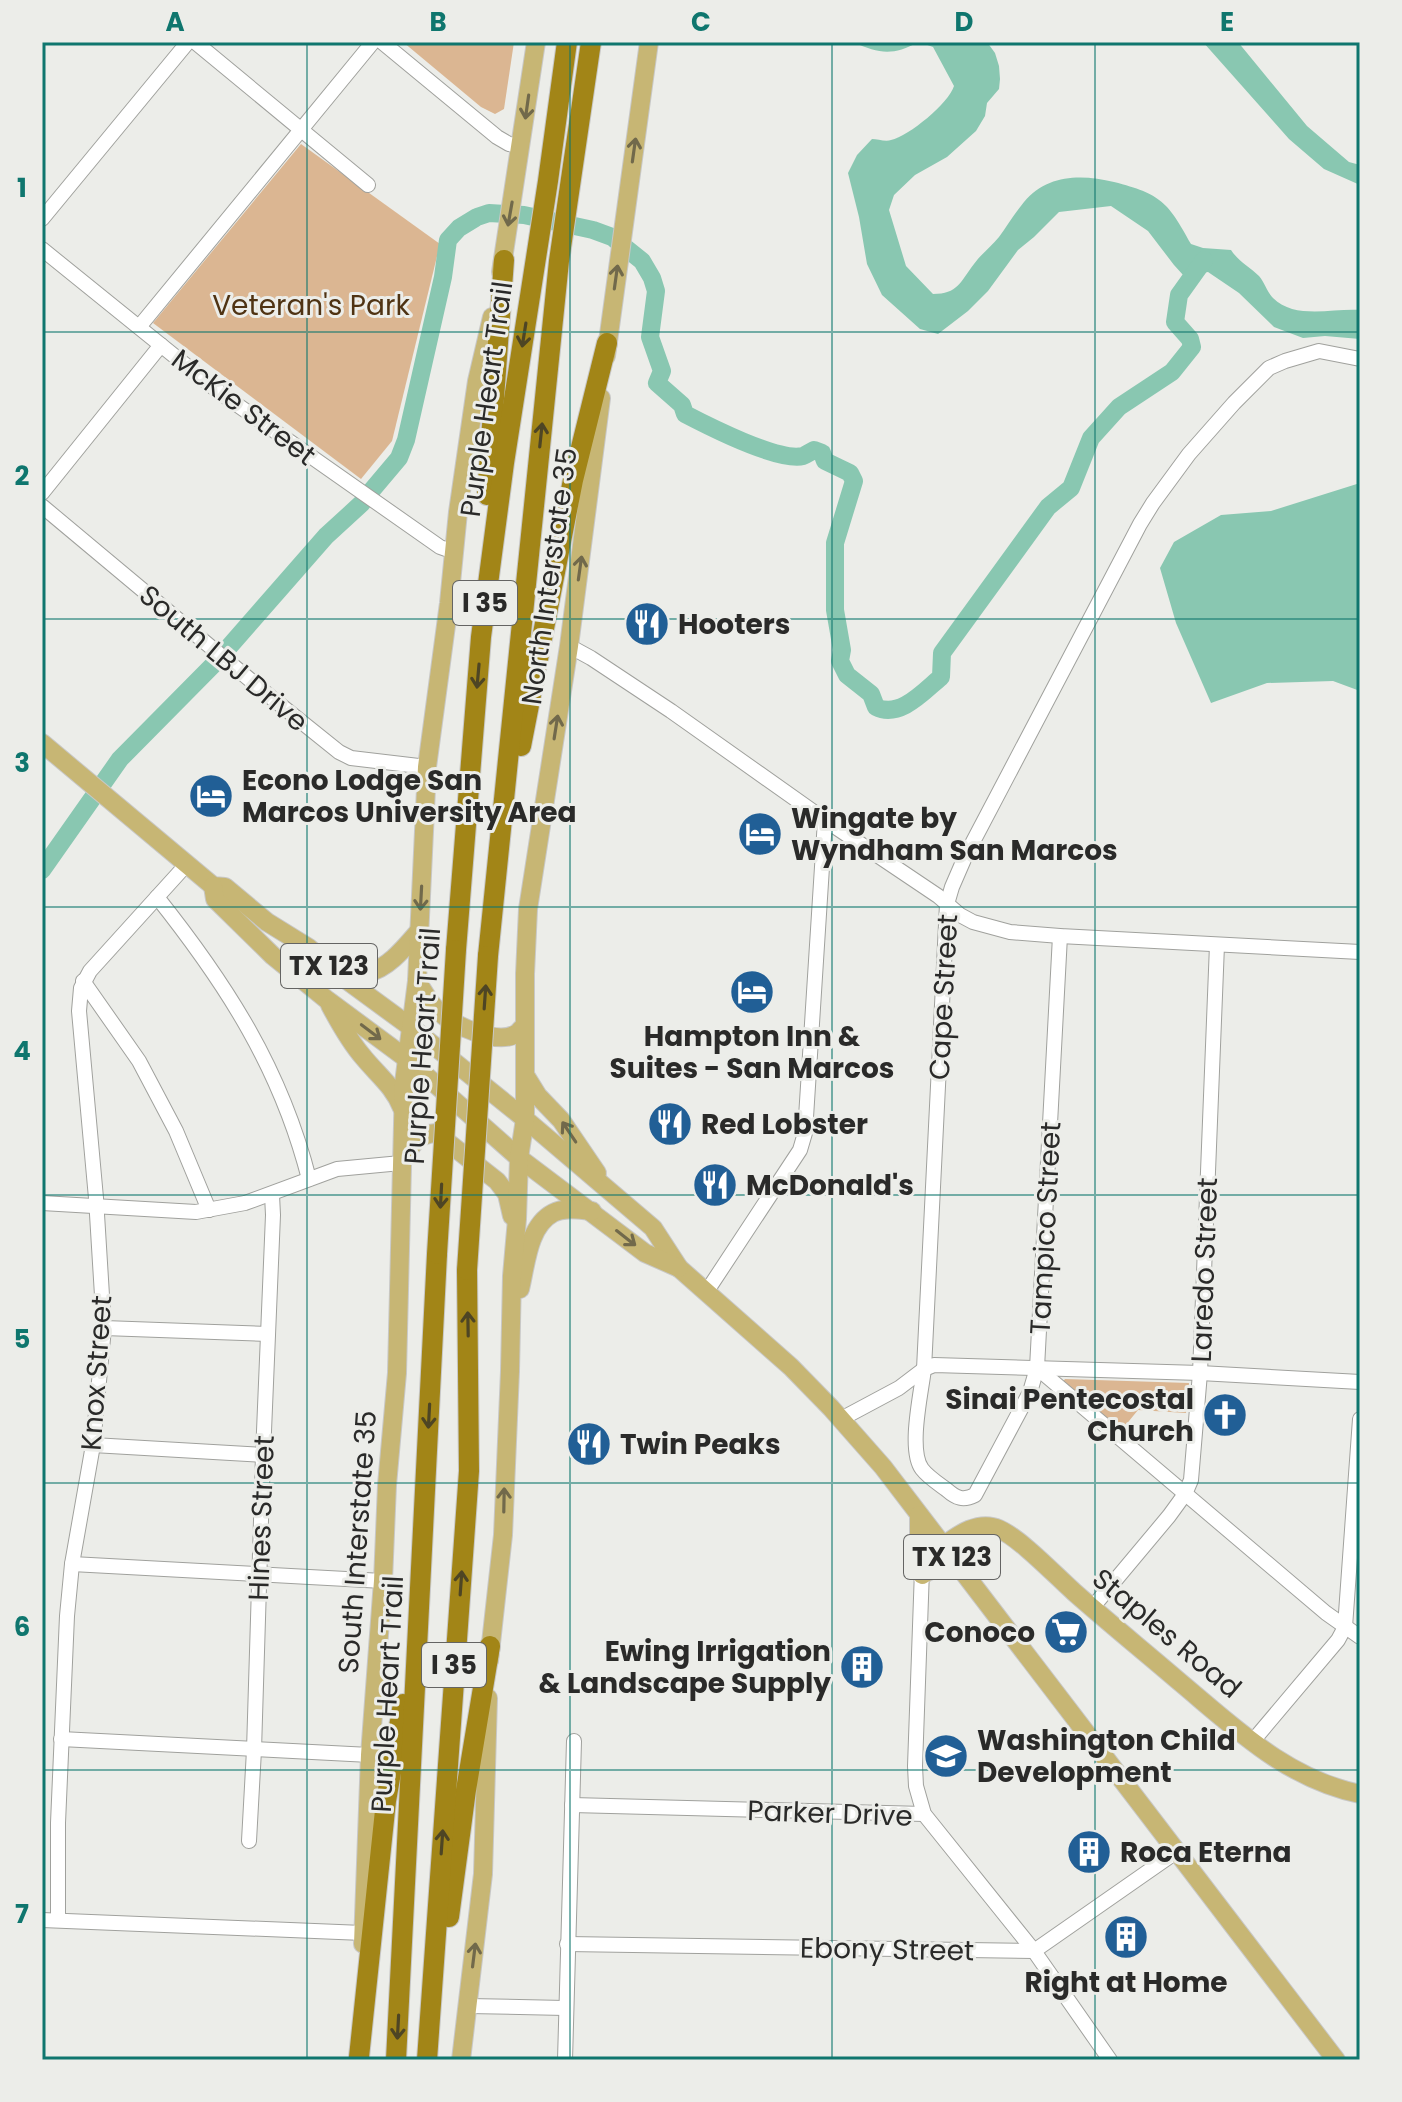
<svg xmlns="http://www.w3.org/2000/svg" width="1402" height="2102" viewBox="0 0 1402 2102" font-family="Poppins,sans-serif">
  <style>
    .green { fill: #dbb692 }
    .water { fill: #89c7b1 }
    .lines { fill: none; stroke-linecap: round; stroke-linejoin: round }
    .river { stroke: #89c7b1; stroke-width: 18 }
    .minor-casing { stroke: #a0a19d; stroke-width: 16 }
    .major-casing { stroke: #c8c8c7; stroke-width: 20 }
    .highway-casing { stroke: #c8c8c7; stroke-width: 22 }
    .minor { stroke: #fff; stroke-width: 14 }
    .major { stroke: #c7b674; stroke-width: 18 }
    .highway { stroke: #a28517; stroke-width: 20 }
    .highway-bridge-casing { stroke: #c8c8c7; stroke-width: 22; stroke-linecap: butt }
    .highway-bridge { stroke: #a28517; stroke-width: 20 }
    .oneway { stroke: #71694b }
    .oneway2 { stroke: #4e4524 }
    .grid { fill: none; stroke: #0f766e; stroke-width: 2; stroke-opacity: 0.55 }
    .labels { text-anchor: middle; stroke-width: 6; stroke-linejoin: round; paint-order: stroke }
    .shield { fill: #ecede9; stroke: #646463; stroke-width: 2 }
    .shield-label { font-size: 26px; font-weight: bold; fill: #2a2a29 }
    .park-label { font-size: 28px; fill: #4f3313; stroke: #ecede9 }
    .street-label { font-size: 28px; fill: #2a2a29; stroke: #ecede9 }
    .poi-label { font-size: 28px; font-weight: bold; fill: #2a2a29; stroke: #ecede9; text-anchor: start }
    .neatline { fill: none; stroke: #0f766e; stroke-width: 3 }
    .grid-label { font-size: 26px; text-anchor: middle; font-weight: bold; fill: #0f766e }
  </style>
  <rect width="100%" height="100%" fill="#ecede9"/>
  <g class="green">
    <path d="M403,42H514L504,109L495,114L481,107Z"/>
    <path d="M301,144L440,244L392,441L361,479L153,323Z"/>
    <path d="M1065,1379L1189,1383L1186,1413L1138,1410L1120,1432L1062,1383Z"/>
  </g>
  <g class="water">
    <path d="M853,42H987L995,53L999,66L1000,79L999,89L987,103L985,116L976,131L947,157L915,175L894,195L889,210L906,266L933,294C958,294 960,282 974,264C981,254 991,247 999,237C1007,226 1015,213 1024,202C1047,174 1082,174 1114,182C1161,194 1168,202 1191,244L1203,248L1231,250C1239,262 1250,267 1259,276C1265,283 1267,292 1273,298C1295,320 1333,308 1360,310V339L1325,336L1303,338L1274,327L1239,293L1208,272L1184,276L1174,265L1148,231L1111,206L1059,212L1034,237L1018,250L988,291L968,311L938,334L920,329L882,295L867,264L859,217L848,173L857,155L872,139C877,139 886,142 891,140C909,136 949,103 954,86L933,47L919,42C892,56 880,54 853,42Z"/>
    <path d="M1203,42H1238L1307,126L1349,162L1360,165V185L1324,169L1289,139Z"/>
    <path d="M1360,483V691L1333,681L1267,683L1211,703L1176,623L1160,568L1174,542L1221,515L1271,511Z"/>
  </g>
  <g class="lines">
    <g class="river">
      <path d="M372,490L399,458L406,440L443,277L448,240L459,228L477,217L489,213L524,215L593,230L612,237L642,261L652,278L656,291L650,337L662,371L657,383L682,405L685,414C708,426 779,462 803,456C806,455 812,451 814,450L822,453L825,461L850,473L854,481L835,543V610L842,650L840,661L847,675L871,694L876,707C900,719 924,691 941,677L942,653L1048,507L1071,488L1091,438L1119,407L1172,372L1192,347L1190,339L1175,322L1179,295L1204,260"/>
      <path d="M228,648L326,536L362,503"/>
      <path d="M42,870L120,759L215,663"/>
    </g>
    <g class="minor-casing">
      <g id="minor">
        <path d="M195,42L368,185"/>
        <path d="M382,42L497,137L509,144L521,146"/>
        <path d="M42,219L188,42"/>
        <path d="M42,249L219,392L440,547L454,552"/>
        <path d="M139,327L373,42"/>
        <path d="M42,493L161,345"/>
        <path d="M42,506L273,699L339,752L351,758L427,767"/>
        <path d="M569,646L591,658L671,711L825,820L938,896L960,915L973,922L1010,932L1060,936L1360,952"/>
        <path d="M157,897C227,985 281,1069 309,1179"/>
        <path d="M1060,936L1037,1368L1030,1392L975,1495C963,1501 956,1498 947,1490C939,1484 928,1477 922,1469C908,1450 921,1394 924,1369L947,904L952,887L965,857L1140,524L1153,503L1189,454L1234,403L1269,368L1285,361L1319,351L1360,359"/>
        <path d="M83,981L139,1061L176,1131L209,1210"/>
        <path d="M42,1203L196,1212L245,1203L337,1169L401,1163"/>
        <path d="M707,1291L800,1150L805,1133L825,820"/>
        <path d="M104,1328L268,1334"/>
        <path d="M1037,1368L1326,1613L1360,1637"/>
        <path d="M841,1419L899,1388L924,1369L934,1365L1200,1373L1360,1382"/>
        <path d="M93,1445L263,1455"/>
        <path d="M943,1546L928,1559L922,1570L915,1766L916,1786L924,1814L1034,1951L1110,2060"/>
        <path d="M72,1564L383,1581"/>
        <path d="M1092,1608L1169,1516L1185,1494L1191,1480L1200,1373L1217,945"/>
        <path d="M61,1739L370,1755"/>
        <path d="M1252,1742L1338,1640L1345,1627L1360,1419"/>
        <path d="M572,1805L924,1814"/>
        <path d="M249,1841L254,1750L263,1455L273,1215L272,1195"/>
        <path d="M42,1920L363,1933"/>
        <path d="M58,1920V1823L67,1616L72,1564L93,1445L104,1328L96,1198L79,1011L81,988L90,971L187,864"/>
        <path d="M567,1944L1034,1951L1176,1852"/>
        <path d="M468,2006L565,2008"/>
        <path d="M565,2060L574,1741"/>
      </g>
    </g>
    <g class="major-casing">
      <g id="major">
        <path d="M501,272L536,42"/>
        <path d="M606,356L649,42"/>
        <path d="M42,743L213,886L225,887L267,922L309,948L341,976L412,1028L525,1119L653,1228L679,1268L791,1367L831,1408L883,1467L1336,2060"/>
        <path d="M213,886L215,899L273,956L326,999L407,1059L519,1158L645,1253L679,1268"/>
        <path d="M341,976C351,974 359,975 367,973C388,969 406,946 419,931"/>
        <path d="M417,981C424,992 430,1004 439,1012C455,1026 496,1045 516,1034C519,1032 522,1028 525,1025"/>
        <path d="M330,1005C340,1024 350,1042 364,1058C378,1075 394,1087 402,1108"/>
        <path d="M525,1075L538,1096L561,1120L597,1173"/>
        <path d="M403,1160C411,1145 418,1134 436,1133L497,1181L507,1194L512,1216"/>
        <path d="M520,1289C526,1265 528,1226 553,1213C564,1207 579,1210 592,1211"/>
        <path d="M919,1515V1558L922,1570"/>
        <path d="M943,1546C959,1534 979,1520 999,1529C1021,1539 1055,1575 1074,1592C1109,1623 1145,1652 1181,1683C1236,1729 1287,1779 1360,1794"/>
        <path d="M922,1575C938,1564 945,1567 963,1571"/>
        <path d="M489,1661L503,1535L510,1371L512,1276L517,1219L519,1158L525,1119V974L528,909L569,646L601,398"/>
        <path d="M363,1944L370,1755L383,1581L387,1485L397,1373L404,1083L417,981L427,767L449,603L458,512L477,381L492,317"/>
        <path d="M461,2060L483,1874L488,1698"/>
      </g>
    </g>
    <g class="highway-casing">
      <g id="highway">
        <path d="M487,495L504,260"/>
        <path d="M521,746L573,480L607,343"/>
        <path d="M456,950L481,637L504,463L548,181L567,42"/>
        <path d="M488,956L559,261L591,42"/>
        <path d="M449,1917L466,1790L490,1646"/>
        <path d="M359,2057L386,1801L403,1704"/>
        <path d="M396,2060L437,1254"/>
        <path d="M427,2060L469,1471L467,1270"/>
      </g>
    </g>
    <use href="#minor" class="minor"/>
    <use href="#major" class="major"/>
    <use href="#highway" class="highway"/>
    <g class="highway-bridge-casing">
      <g id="highway-bridge">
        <path d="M437,1254L456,950"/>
        <path d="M467,1270L488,956"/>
      </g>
    </g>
    <use href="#highway-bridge" class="highway-bridge"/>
  </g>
  <defs><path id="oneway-shaft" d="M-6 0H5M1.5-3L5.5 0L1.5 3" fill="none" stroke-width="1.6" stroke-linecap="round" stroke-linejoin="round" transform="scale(2)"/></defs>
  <g class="oneway">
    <use href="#oneway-shaft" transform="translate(527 107) rotate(98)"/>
    <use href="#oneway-shaft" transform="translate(634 150) rotate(-82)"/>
    <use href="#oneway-shaft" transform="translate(510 214) rotate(100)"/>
    <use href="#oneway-shaft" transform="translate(616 277) rotate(-82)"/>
    <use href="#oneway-shaft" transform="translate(580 568) rotate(-82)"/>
    <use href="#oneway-shaft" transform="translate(556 727) rotate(-81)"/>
    <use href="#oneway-shaft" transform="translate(421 898) rotate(93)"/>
    <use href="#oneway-shaft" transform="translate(371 1032) rotate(37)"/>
    <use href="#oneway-shaft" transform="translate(569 1132) rotate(-124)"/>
    <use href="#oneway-shaft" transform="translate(626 1238) rotate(38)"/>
    <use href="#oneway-shaft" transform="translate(504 1500) rotate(-89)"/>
    <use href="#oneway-shaft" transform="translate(474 1955) rotate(-83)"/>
  </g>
  <g class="oneway2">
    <use href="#oneway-shaft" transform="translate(524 335) rotate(99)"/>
    <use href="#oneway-shaft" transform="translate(541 435) rotate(-84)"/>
    <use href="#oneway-shaft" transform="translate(478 676) rotate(95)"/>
    <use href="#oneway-shaft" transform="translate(485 997) rotate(-86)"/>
    <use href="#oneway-shaft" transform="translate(441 1196) rotate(93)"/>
    <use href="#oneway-shaft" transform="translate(468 1324) rotate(-91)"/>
    <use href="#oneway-shaft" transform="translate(429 1416) rotate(93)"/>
    <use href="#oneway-shaft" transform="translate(461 1583) rotate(-86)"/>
    <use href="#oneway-shaft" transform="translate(442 1842) rotate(-86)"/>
    <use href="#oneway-shaft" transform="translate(398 2027) rotate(93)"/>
  </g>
  <path class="grid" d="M307,42V2060M570,42V2060M832,42V2060M1095,42V2060M42,332H1360M42,619H1360M42,907H1360M42,1195H1360M42,1483H1360M42,1770H1360"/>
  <defs>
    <g id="restaurant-disc" transform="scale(2.3)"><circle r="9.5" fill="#215f96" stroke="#ecede9"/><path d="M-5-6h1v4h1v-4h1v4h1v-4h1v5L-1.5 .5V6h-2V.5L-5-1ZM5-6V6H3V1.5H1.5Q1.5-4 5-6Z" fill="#fff"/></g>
    <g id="hotel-disc" transform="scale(2.3)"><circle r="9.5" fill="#215f96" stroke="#ecede9"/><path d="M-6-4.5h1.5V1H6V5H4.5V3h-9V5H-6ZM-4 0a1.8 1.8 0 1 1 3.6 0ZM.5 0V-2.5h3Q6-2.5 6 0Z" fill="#fff"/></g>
    <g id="church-disc" transform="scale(2.3)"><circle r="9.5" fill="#215f96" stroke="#ecede9"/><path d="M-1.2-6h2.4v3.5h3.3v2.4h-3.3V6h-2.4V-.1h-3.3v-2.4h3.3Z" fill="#fff"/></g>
    <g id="supermarket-disc" transform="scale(2.3)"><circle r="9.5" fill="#215f96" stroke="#ecede9"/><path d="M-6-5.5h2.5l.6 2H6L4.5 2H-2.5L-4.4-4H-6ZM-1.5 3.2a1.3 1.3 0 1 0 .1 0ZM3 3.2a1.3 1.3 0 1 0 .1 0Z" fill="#fff"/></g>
    <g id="building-disc" transform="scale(2.3)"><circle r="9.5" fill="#215f96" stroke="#ecede9"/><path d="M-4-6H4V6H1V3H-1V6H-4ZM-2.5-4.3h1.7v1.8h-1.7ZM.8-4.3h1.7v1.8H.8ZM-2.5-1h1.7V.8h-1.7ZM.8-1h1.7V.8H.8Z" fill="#fff"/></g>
    <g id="school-disc" transform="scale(2.3)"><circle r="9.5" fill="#215f96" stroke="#ecede9"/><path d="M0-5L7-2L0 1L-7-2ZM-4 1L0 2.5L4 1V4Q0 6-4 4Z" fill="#fff"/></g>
  </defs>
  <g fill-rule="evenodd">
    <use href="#restaurant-disc" x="647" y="624"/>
    <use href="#hotel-disc" x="211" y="796"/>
    <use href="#hotel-disc" x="760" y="834"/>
    <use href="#hotel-disc" x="752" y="992"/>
    <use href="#restaurant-disc" x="670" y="1124"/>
    <use href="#restaurant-disc" x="715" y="1185"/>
    <use href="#church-disc" x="1225" y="1415"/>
    <use href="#restaurant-disc" x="589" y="1444"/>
    <use href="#supermarket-disc" x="1066" y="1632"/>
    <use href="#building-disc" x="862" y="1667"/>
    <use href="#school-disc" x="946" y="1756"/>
    <use href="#building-disc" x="1089" y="1852"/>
    <use href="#building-disc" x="1126" y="1937"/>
  </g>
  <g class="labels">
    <g class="shield">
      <rect x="453" y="581" width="64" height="44" rx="6"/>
      <rect x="281" y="944" width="96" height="44" rx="6"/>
      <rect x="904" y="1535" width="96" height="44" rx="6"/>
      <rect x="422" y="1643" width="64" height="44" rx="6"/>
    </g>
    <g class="shield-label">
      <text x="485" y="612">I 35</text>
      <text x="329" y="975">TX 123</text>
      <text x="952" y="1566">TX 123</text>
      <text x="454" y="1674">I 35</text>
    </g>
    <g class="park-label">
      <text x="311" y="315">Veteran's Park</text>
    </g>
    <g class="street-label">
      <text transform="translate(486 399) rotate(-82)" y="10">Purple Heart Trail</text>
      <text transform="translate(244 407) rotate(37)" y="10">McKie Street</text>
      <text transform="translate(549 576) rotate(-82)" y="10">North Interstate 35</text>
      <text transform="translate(224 658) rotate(40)" y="10">South LBJ Drive</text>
      <text transform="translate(943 997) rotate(-87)" y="10">Cape Street</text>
      <text transform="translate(422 1046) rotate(-86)" y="10">Purple Heart Trail</text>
      <text transform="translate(1045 1228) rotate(-87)" y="10">Tampico Street</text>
      <text transform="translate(1204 1270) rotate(-88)" y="10">Laredo Street</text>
      <text transform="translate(96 1373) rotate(-86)" y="10">Knox Street</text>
      <text transform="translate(261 1518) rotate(-88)" y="10">Hines Street</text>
      <text transform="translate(357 1542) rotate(-86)" y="10">South Interstate 35</text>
      <text transform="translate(1167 1633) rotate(40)" y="10">Staples Road</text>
      <text transform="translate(387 1694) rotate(-87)" y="10">Purple Heart Trail</text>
      <text transform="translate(830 1813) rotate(2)" y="10">Parker Drive</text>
      <text transform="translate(887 1949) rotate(1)" y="10">Ebony Street</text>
    </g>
    <g class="poi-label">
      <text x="678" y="634">Hooters</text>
      <text x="242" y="790">Econo Lodge San<tspan x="242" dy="32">Marcos University Area</tspan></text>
      <text x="791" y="828">Wingate by<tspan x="791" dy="32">Wyndham San Marcos</tspan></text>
      <text x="752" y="1046" text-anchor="middle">Hampton Inn &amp;<tspan x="752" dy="32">Suites - San Marcos</tspan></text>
      <text x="701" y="1134">Red Lobster</text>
      <text x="746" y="1195">McDonald's</text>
      <text x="1194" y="1409" text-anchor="end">Sinai Pentecostal<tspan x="1194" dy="32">Church</tspan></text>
      <text x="620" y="1454">Twin Peaks</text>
      <text x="1035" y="1642" text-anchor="end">Conoco</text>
      <text x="831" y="1661" text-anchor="end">Ewing Irrigation<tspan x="831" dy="32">&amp; Landscape Supply</tspan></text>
      <text x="977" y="1750">Washington Child<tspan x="977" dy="32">Development</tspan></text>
      <text x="1120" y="1862">Roca Eterna</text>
      <text x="1126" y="1992" text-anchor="middle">Right at Home</text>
    </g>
  </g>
  <rect width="1402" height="2102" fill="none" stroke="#ecede9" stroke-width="88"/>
  <rect x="44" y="44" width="1314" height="2014" class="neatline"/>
  <g class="grid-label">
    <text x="175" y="31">A</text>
    <text x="438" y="31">B</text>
    <text x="701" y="31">C</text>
    <text x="964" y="31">D</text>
    <text x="1227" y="31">E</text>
    <text x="22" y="197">1</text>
    <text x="22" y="485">2</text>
    <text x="22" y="772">3</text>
    <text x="22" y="1060">4</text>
    <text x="22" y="1348">5</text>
    <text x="22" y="1636">6</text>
    <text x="22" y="1923">7</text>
  </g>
</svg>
